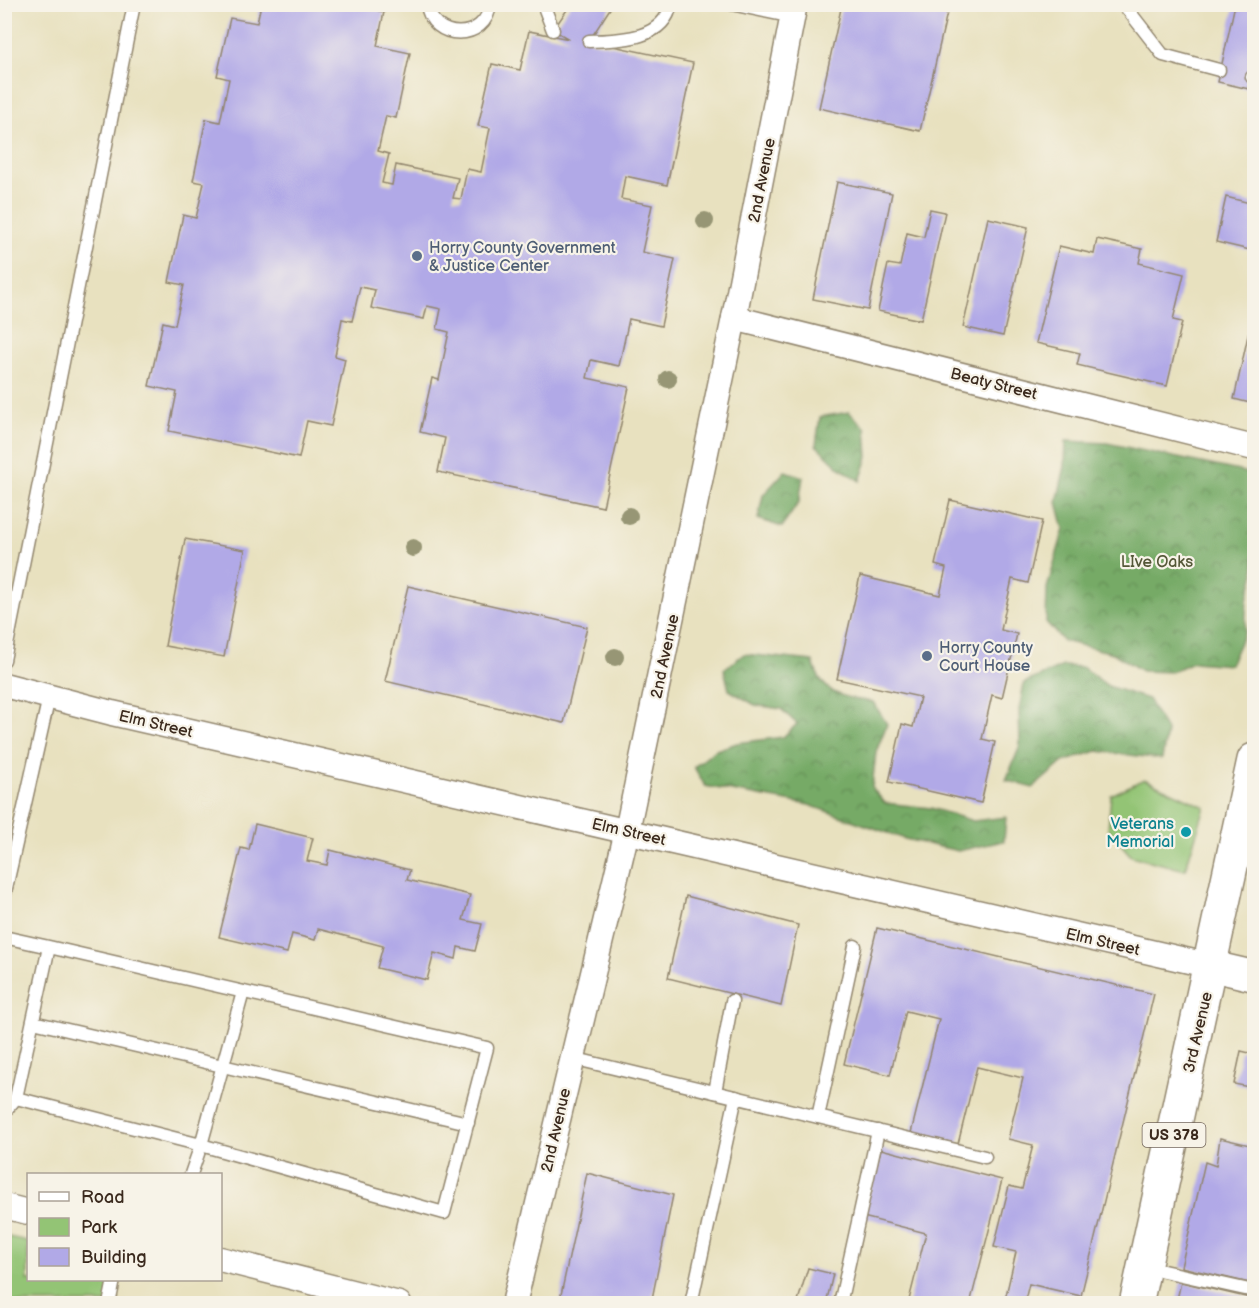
<svg xmlns="http://www.w3.org/2000/svg" width="1259" height="1308" viewBox="0 0 1259 1308" font-family="'Balsamiq Sans',sans-serif">
  <style>
    .green { fill: #93c475; stroke: #67774a; stroke-width: 1.5 }
    .forest { fill: url(#forest-crowns); stroke: #586a42; stroke-width: 1.5 }
    .building { fill: #b1a9e7 }
    .lines { fill: none; stroke-linecap: round; stroke-linejoin: round }
    .service-casing { stroke: #92866e; stroke-width: 15 }
    .minor-casing { stroke: #92866e; stroke-width: 27 }
    .tertiary-casing { stroke: #92866e; stroke-width: 33 }
    .primary-casing { stroke: #92866e; stroke-width: 36 }
    .service { stroke: #fff; stroke-width: 12 }
    .minor { stroke: #fff; stroke-width: 24 }
    .tertiary { stroke: #fff; stroke-width: 30 }
    .primary { stroke: #fff; stroke-width: 33 }
    .tree { fill: #979675 }
    .service-dot { fill: #5c6f8a; stroke: #f7f3e8; stroke-width: 2 }
    .culture-dot { fill: #0f9aa8; stroke: #f7f3e8; stroke-width: 2 }
    .labels { text-anchor: middle; stroke-width: 4.5; stroke-linejoin: round; paint-order: stroke }
    .shield { fill: #f7f3e8; stroke: #73665b; stroke-width: 1.5 }
    .shield-label { font-size: 15px; font-weight: bold; fill: #3b2a1e }
    .street-label { font-size: 16px; fill: #3b2a1e; stroke: #f7f3e8 }
    .service-label { font-size: 16px; fill: #4e5e75; stroke: #f7f3e8; text-anchor: start }
    .park-label { font-size: 16px; fill: #555838; stroke: #f7f3e8 }
    .culture-label { font-size: 16px; fill: #0d838f; stroke: #f7f3e8; text-anchor: end }
  </style>
  <defs>
    <pattern id="forest-crowns" width="20" height="18" patternUnits="userSpaceOnUse" patternTransform="scale(1.5)"><rect width="20" height="18" fill="#76aa66"/><path d="M2 6a3 3 0 1 1 6 0M12 15a3 3 0 1 1 6 0" fill="none" stroke="#628b53"/></pattern>
  </defs>
  <rect width="100%" height="100%" fill="#f7f3e8"/>
  <filter id="ink" filterUnits="userSpaceOnUse"><feTurbulence type="fractalNoise" baseFrequency=".0167" numOctaves="2"/><feDisplacementMap in="SourceGraphic" scale="12" xChannelSelector="R" yChannelSelector="G"/><feConvolveMatrix kernelMatrix="1 2 1 2 8 2 1 2 1" color-interpolation-filters="sRGB"/></filter>
  <filter id="wash" filterUnits="userSpaceOnUse"><feTurbulence type="fractalNoise" baseFrequency=".008" numOctaves="4" result="noise"/><feDisplacementMap in="SourceGraphic" scale="24" xChannelSelector="R" yChannelSelector="G"/><feGaussianBlur stdDeviation="1.35" result="paint"/><feColorMatrix in="noise" values="0 0 0 0 0 0 0 0 0 0 0 0 0 0 0 0 0 1.4 0 .05"/><feComposite in="paint" operator="in"/></filter>
  <g filter="url(#wash)">
    <rect width="100%" height="100%" fill="#e8e1bf"/>
    <g class="green">
      <path d="M1144,779L1205,807L1185,870L1131,856L1108,829L1111,795Z"/>
      <path d="M4,1236L28,1241V1280H117L108,1303H5Z"/>
    </g>
    <g class="forest">
      <path d="M849,412L866,428L868,457L860,481L840,468L816,445L820,417Z"/>
      <path d="M1066,441L1107,443L1254,474V577L1247,601L1245,631L1230,665L1193,662L1171,672L1142,671L1113,653L1063,641L1046,622L1047,588L1064,529L1057,502L1065,466Z"/>
      <path d="M785,471L803,477L799,502L782,527L758,519L763,495Z"/>
      <path d="M744,654L813,661C821,695 843,697 873,702L887,724L876,752L872,788L885,803L931,808L973,821L1006,817L1004,841L958,851L905,839L809,805L705,786L694,767L716,750L737,743L783,737L797,724L781,709L755,705L729,690L724,669Z"/>
      <path d="M1063,666L1082,667L1108,686L1148,699L1167,732L1162,759L1097,751L1063,762L1033,788L1006,780L1020,746L1019,710L1024,683Z"/>
    </g>
    <g id="blocks">
      <g class="building">
        <path d="M261,4H351L384,12L377,46L410,53L396,118L386,116L378,151L389,154L382,183L392,185L396,165L458,178L453,198L461,199L467,169L481,172L490,128L478,126L492,64L520,70L529,31L569,39L553,30L571,4H613L589,41L693,63L667,185L625,176L621,199L652,205L642,252L675,259L661,326L629,319L619,366L591,360L587,378L629,387L603,507L438,472L445,438L420,432L432,378L439,380L449,332L437,329L441,309L427,306L424,319L371,308L375,290L360,287L352,321L342,319L335,356L345,359L331,426L307,421L299,458L169,431L177,392L149,386L163,322L175,325L184,285L169,282L183,215L196,218L204,183L193,181L206,119L220,122L229,79L217,76L230,18L257,23Z"/>
        <path d="M842,4H949L920,131L819,108Z"/>
        <path d="M1235,4H1254V63L1249,89L1218,82Z"/>
        <path d="M837,182L892,193L868,310L813,299Z"/>
        <path d="M1226,197L1254,204V251L1216,242Z"/>
        <path d="M930,209L945,212L921,320L878,311L888,264L900,266L907,233L924,237Z"/>
        <path d="M988,218L1028,227L1003,336L963,327Z"/>
        <path d="M1097,239L1142,249L1139,263L1184,274L1173,320L1182,322L1167,386L1077,365L1080,353L1036,343L1059,246L1094,254Z"/>
        <path d="M1249,331L1254,332V404L1234,399Z"/>
        <path d="M950,500L1042,521L1028,583L1012,579L1001,630L1017,634L1002,698L992,695L982,739L995,742L981,803L889,782L902,724L913,727L920,697L837,679L860,576L940,595L946,568L935,565Z"/>
        <path d="M185,539L245,550L224,657L165,646Z"/>
        <path d="M408,586L587,627L564,723L385,681Z"/>
        <path d="M255,824L313,838L307,861L327,865L330,850L410,870L407,880L470,895L463,920L482,924L475,951L458,947L456,959L434,953L427,980L377,968L383,946L318,929L315,940L292,934L287,953L219,937L241,848L249,850Z"/>
        <path d="M686,896L798,925L781,1006L668,978Z"/>
        <path d="M877,928L1154,994L1081,1296L1029,1284L1024,1304H1004L1016,1252L994,1247L1009,1186L1022,1189L1033,1145L1008,1139L1023,1078L977,1067L958,1144L911,1133L939,1019L906,1011L890,1075L844,1064Z"/>
        <path d="M1241,1051L1254,1054V1088L1234,1084Z"/>
        <path d="M1220,1138L1254,1146V1284L1181,1267L1205,1162L1216,1166Z"/>
        <path d="M881,1149L1002,1180L970,1304H908L926,1233L863,1217Z"/>
        <path d="M587,1173L673,1195L651,1304H559Z"/>
        <path d="M808,1268L833,1274L826,1304H797Z"/>
        <path d="M1181,1282L1254,1299V1304H1176Z"/>
      </g>
    </g>
  </g>
  <g filter="url(#ink)">
    <use href="#blocks" fill-opacity="0" stroke="#92866e" stroke-width="1.5"/>
    <g class="lines">
      <g class="service-casing">
        <g id="service">
          <path d="M427,4C431,42 487,42 490,4"/>
          <path d="M543,4L553,30"/>
          <path d="M731,4L793,17"/>
          <path d="M1125,6L1163,55L1219,70"/>
          <path d="M589,41C617,40 664,41 671,4"/>
          <path d="M1252,77L1254,78"/>
          <path d="M4,660L134,4"/>
          <path d="M4,897L49,697"/>
          <path d="M4,937L49,947L487,1048L444,1213L201,1145L16,1098L49,947"/>
          <path d="M33,1022L468,1123"/>
          <path d="M572,1058L985,1157"/>
          <path d="M715,1092L732,1001"/>
          <path d="M4,1112L16,1098"/>
          <path d="M818,1117L855,946"/>
          <path d="M191,1174L201,1145L243,992"/>
          <path d="M1145,1267L1254,1291"/>
          <path d="M109,1304L114,1280"/>
          <path d="M691,1304L736,1097"/>
          <path d="M840,1304L878,1131"/>
        </g>
      </g>
      <g class="minor-casing">
        <g id="minor">
          <path d="M734,318L1254,448"/>
          <path d="M4,685L112,713L1211,966"/>
          <path d="M4,1206L28,1212"/>
          <path d="M220,1259L399,1304"/>
          <path d="M514,1304L627,831L734,318L795,4"/>
        </g>
      </g>
      <g class="tertiary-casing">
        <path id="tertiary" d="M1211,966L1254,976"/>
      </g>
      <g class="primary-casing">
        <path id="primary" d="M1136,1304L1254,760"/>
      </g>
      <use href="#service" class="service"/>
      <use href="#minor" class="minor"/>
      <use href="#tertiary" class="tertiary"/>
      <use href="#primary" class="primary"/>
    </g>
    <g class="tree">
      <circle cx="705" cy="221" r="9"/>
      <circle cx="668" cy="379" r="9"/>
      <circle cx="629" cy="516" r="9"/>
      <circle cx="413" cy="548" r="9"/>
      <circle cx="615" cy="657" r="9"/>
    </g>
  </g>
  <g class="service-dot">
    <circle cx="417" cy="256" r="6"/>
    <circle cx="927" cy="656" r="6"/>
  </g>
  <circle class="culture-dot" cx="1186" cy="832" r="6"/>
  <g class="labels">
    <rect class="shield" x="1142.5" y="1123" width="63" height="24" rx="4.5"/>
    <g class="shield-label">
      <text x="1174" y="1140">US 378</text>
    </g>
    <g class="street-label">
      <text transform="translate(761 180) rotate(-79)" y="6">2nd Avenue</text>
      <text transform="translate(994 383) rotate(14)" y="6">Beaty Street</text>
      <text transform="translate(664 656) rotate(-78)" y="6">2nd Avenue</text>
      <text transform="translate(156 723) rotate(13)" y="6">Elm Street</text>
      <text transform="translate(629 831) rotate(13)" y="6">Elm Street</text>
      <text transform="translate(1103 941) rotate(13)" y="6">Elm Street</text>
      <text transform="translate(1197 1032) rotate(-77)" y="6">3rd Avenue</text>
      <text transform="translate(555 1130) rotate(-77)" y="6">2nd Avenue</text>
    </g>
    <g class="service-label">
      <text x="429" y="253">Horry County Government<tspan x="429" dy="18">&amp; Justice Center</tspan></text>
      <text x="939" y="653">Horry County<tspan x="939" dy="18">Court House</tspan></text>
    </g>
    <g class="park-label">
      <text x="1157" y="567">LIve Oaks</text>
    </g>
    <g class="culture-label">
      <text x="1174" y="829">Veterans<tspan x="1174" dy="18">Memorial</tspan></text>
    </g>
  </g>
  <rect width="1259" height="1308" fill="none" stroke="#f7f3e8" stroke-width="24"/>
  <rect x="27" y="1173" width="195" height="108" fill="#f7f3e8" stroke="#aca397" stroke-width="1.5"/>
  <rect x="39" y="1192" width="30" height="9" fill="#ffffff" stroke="#aca397" stroke-width="1.5"/>
  <text x="81" y="1203" font-size="18" fill="#3b2a1e">Road</text>
  <rect x="39" y="1218" width="30" height="18" fill="#93c475" stroke="#aca397" stroke-width="1.5"/>
  <text x="81" y="1233" font-size="18" fill="#3b2a1e">Park</text>
  <rect x="39" y="1248" width="30" height="18" fill="#b1a9e7" stroke="#aca397" stroke-width="1.5"/>
  <text x="81" y="1263" font-size="18" fill="#3b2a1e">Building</text>
</svg>
